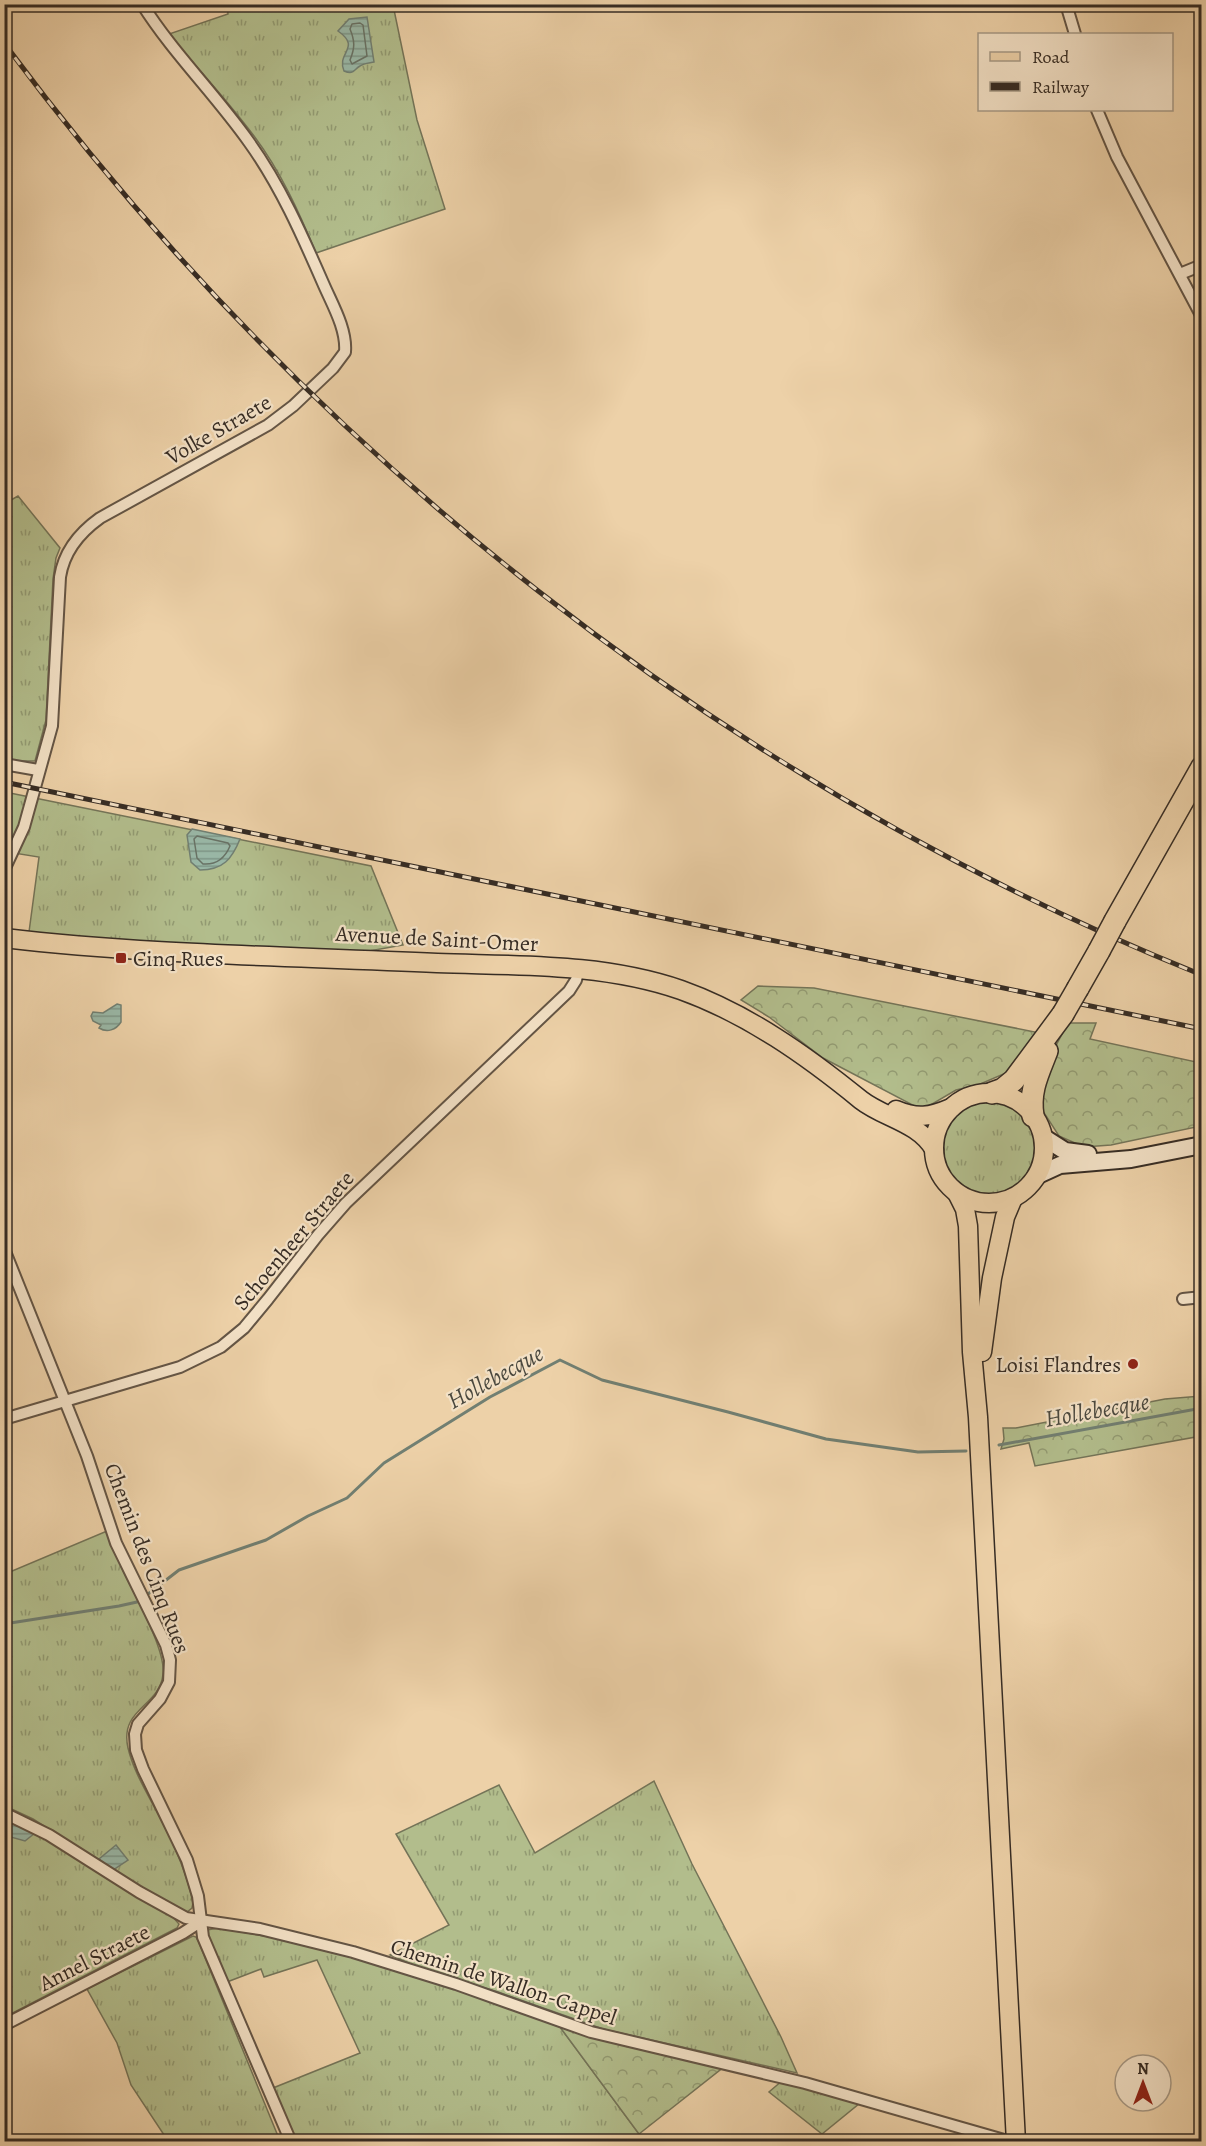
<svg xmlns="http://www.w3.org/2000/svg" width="1206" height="2146" viewBox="0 0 1206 2146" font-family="Alegreya,serif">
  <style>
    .grass { fill: url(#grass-tufts); stroke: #747458; stroke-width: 1.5 }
    .forest { fill: url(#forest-crowns); stroke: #747458; stroke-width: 1.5 }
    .water { fill: url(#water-rules); stroke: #717f72; stroke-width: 1.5 }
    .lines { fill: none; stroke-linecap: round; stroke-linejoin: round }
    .shore { stroke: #687265; stroke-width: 1.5 }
    .stream { stroke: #717f72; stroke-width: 3 }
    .street-casing { stroke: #645545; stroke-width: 14 }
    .secondary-casing { stroke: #362c24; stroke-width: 20 }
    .primary-casing { stroke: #362c24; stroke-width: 21 }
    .highway-casing { stroke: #362c24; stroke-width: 24 }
    .street { stroke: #f3e1c6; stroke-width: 10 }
    .secondary { stroke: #f3e1c6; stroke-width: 16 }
    .primary { stroke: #edd1a8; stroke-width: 18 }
    .highway { stroke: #edd1a8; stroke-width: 21 }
    .rail-casing { stroke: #362c24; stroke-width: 5 }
    .rail { stroke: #f3e1c6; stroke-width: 3; stroke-dasharray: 9; stroke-linecap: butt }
    .highway-bridge-casing { stroke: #362c24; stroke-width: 24; stroke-linecap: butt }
    .highway-bridge { stroke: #edd1a8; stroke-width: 21 }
    .poi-dot { fill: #8f2418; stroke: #f3e1c6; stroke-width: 2 }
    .labels { text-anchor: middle; stroke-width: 4.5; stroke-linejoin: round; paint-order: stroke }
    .street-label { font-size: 22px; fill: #362c24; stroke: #f3e1c6 }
    .poi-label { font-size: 22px; fill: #362c24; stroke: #f3e1c6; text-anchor: start }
    .water-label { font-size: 24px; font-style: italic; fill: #4a483e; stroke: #f3e1c6 }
  </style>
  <defs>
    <pattern id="grass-tufts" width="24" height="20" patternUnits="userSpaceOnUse" patternTransform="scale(1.5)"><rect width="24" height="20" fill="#b2bd8c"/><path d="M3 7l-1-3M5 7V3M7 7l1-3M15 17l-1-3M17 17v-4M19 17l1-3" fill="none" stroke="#929a72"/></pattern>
    <pattern id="forest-crowns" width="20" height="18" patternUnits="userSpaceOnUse" patternTransform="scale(1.5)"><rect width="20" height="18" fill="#b2bd8c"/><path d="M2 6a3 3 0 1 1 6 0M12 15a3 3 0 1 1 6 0" fill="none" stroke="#929a72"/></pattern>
    <pattern id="water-rules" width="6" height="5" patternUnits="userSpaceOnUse" patternTransform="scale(1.5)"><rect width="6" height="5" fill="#99b7a6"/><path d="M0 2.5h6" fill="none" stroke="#7e9587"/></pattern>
  </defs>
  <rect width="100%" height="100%" fill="#edd1a8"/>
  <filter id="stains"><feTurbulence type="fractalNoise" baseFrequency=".00333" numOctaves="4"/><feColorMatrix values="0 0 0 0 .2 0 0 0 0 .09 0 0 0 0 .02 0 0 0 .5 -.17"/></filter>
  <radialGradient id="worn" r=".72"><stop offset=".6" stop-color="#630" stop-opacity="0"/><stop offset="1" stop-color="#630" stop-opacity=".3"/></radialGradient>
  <g class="grass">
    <path d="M227,5H393L417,120L445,209L316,253C299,212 281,172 254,136C228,101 197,68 169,34L228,14Z"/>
    <path d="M18,496L60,548L56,558L53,579L46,720L35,761H8L5,756L4,504Z"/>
    <path d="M5,792L371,866L403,945L358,953L179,946L29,932L39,857L8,852L5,858Z"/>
    <circle cx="989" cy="1148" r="47"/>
    <path d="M107,1531C112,1545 118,1559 124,1573C135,1596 166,1650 163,1674C160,1707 119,1708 128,1748C134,1773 149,1796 160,1818C174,1844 187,1874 193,1903L192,1908L187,1912L145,1890L33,1819L5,1806V1574Z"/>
    <path d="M654,1781L692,1864L781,2037L797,2073L603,2029L498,1992L413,1965L390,1955L449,1925L396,1834L499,1785L535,1853Z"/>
    <path d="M5,1819L39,1834L172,1916L179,1924L177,1928L5,2017Z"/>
    <path d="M218,1928L270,1937L386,1966L460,1990L560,2027L639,2134L631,2142L296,2141L273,2088L360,2053L317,1960L264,1977L261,1969L227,1982L207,1934V1930Z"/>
    <path d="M193,1936L196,1937L199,1943L280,2141H168L131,2085L117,2043L87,1989Z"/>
    <path d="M783,2080L860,2103L822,2134L769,2092Z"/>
  </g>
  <g class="forest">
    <path d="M758,986L814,988L1035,1032L1032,1045L1013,1070L978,1085L956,1090L922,1110L823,1058L769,1017L741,1000Z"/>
    <path d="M1068,1023H1096L1090,1039L1201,1063V1126L1111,1145L1084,1147L1059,1136L1037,1102L1052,1053Z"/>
    <path d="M1201,1396V1436L1035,1466L1029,1443L1001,1449L1004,1439L1003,1428H1016L1165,1399Z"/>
    <path d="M560,2027L725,2066L639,2134Z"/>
  </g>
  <g class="water">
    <path d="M367,17L374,62C370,63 364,63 360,66C353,70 354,75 344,71C336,52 362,48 338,31L349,19Z"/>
    <path d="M192,829L240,839C232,859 223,870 200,870L191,862L187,835Z"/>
    <path d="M117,1004L121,1005V1022C116,1030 107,1033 99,1028L101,1025L93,1021L91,1016L93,1012L103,1013Z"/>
    <path d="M6,1821L35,1833L25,1841L7,1836L5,1830Z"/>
    <path d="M116,1845L128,1860L113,1870L99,1859Z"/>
  </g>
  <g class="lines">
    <g class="shore">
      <path d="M360,23L363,25L367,56L352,64L350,60C355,48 355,41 350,29L352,24Z"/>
      <path d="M197,836L228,843L230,846C225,858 216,865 203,864L197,858L194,839Z"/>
    </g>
    <g class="stream">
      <path d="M999,1445L1202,1408"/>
      <path d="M148,1594L179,1570L266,1540L308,1516L347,1498L384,1463L490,1397L560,1360L602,1380L728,1412L826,1439L918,1452L966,1451"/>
      <path d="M4,1624L119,1606L137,1602"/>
    </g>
    <g class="street-casing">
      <g id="street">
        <path d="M1066,4L1075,34"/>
        <path d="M1097,110L1117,157L1202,317"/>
        <path d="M1180,274L1202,265"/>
        <path d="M4,764L38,770"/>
        <path d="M4,870L24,827L52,726L60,577C64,551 79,533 100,518L268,425L293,406L333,368L345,352C347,329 332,304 323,283C302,235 280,185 249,142C215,94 173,53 142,4"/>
        <path d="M4,1249L87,1456L116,1543L166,1645L170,1660L169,1682L160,1699L138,1724L135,1734L136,1750L143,1769L187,1860L198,1896L203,1937L291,2142"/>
        <path d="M1183,1299L1202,1297"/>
        <path d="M4,1419L180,1367L221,1347L244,1328L268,1299L318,1235L346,1203L569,991L576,980L579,969"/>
        <path d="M4,1813L49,1835L139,1892L186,1918L260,1929L353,1952L456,1984L591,2032L805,2083L1011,2142"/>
        <path d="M4,2025L183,1933L200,1922"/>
      </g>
    </g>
    <g class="secondary-casing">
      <g id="secondary">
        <path d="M1043,1137L1065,1151L1088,1154"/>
        <path d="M1036,1176L1060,1165L1131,1159L1202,1145"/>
      </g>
    </g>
    <g class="primary-casing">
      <g id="primary">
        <path d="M4,938C148,955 293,956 437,963C519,966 603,963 681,990C748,1014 807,1056 861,1100C884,1118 918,1122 934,1149"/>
        <circle cx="989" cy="1148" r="55"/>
        <path d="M896,1110C917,1119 930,1117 951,1108"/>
        <path d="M957,1193L965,1209L968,1226L972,1352L978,1417L1016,2142"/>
        <path d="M982,1352L992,1278L1005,1217L1013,1198"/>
      </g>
    </g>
    <g class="highway-casing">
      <g id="highway">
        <path d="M1115,921L1202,767"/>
        <path d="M1078,988L1099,951"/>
        <path d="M992,1093L1003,1089L1014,1080L1063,1014"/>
        <path d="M1033,1116C1029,1091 1038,1074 1047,1051"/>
      </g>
    </g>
    <use href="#street" class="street"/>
    <use href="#secondary" class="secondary"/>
    <use href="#primary" class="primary"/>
    <use href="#highway" class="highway"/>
    <g class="rail-casing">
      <g id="rail">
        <path d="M4,43C309,454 726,784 1202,975"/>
        <path d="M4,782L1202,1029"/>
      </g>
    </g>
    <use href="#rail" class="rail"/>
    <g class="highway-bridge-casing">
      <g id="highway-bridge">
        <path d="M1099,951L1115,921"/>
        <path d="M1063,1014L1078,988"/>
      </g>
    </g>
    <use href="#highway-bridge" class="highway-bridge"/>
  </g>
  <g class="poi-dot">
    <rect x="115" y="952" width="12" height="12" rx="3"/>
    <circle cx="1133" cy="1364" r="6"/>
  </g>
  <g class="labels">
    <g class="street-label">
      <text transform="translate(218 429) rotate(-30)" y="8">Volke Straete</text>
      <text transform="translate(437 938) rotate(3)" y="8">Avenue de Saint-Omer</text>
      <text transform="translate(293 1240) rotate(-50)" y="8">Schoenheer Straete</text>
      <text transform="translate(148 1558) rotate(69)" y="8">Chemin des Cinq Rues</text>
      <text transform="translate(94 1957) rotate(-27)" y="8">Annel Straete</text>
      <text transform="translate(504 1981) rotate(18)" y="8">Chemin de Wallon-Cappel</text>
    </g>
    <g class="poi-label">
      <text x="133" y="966">Cinq Rues</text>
      <text x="1121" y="1372" text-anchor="end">Loisi Flandres</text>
    </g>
    <g class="water-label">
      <text transform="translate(495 1377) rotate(-29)" y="8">Hollebecque</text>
      <text transform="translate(1097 1410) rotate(-10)" y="8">Hollebecque</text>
    </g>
  </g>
  <rect width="1206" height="2146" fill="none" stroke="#edd1a8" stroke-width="24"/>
  <rect x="6" y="6" width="1194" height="2134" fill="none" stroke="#362c24" stroke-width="3"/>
  <rect x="12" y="12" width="1182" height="2122" fill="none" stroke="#362c24" stroke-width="1.5"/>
  <rect x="978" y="33" width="195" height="78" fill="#f3e1c6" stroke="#a79985" stroke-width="1.5"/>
  <rect x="990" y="52" width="30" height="9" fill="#edd1a8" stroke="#a79985" stroke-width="1.5"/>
  <text x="1032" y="63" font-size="18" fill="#362c24">Road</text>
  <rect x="990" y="82" width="30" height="9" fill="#362c24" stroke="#a79985" stroke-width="1.5"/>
  <text x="1032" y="93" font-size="18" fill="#362c24">Railway</text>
  <g transform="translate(1143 2083)"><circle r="28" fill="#f3e1c6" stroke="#a79985" stroke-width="1.5"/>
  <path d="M0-4.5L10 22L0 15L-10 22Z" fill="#8f2418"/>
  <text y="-9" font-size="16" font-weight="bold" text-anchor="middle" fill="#362c24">N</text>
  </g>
  <rect width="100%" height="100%" filter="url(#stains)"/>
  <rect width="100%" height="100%" fill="url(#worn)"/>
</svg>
